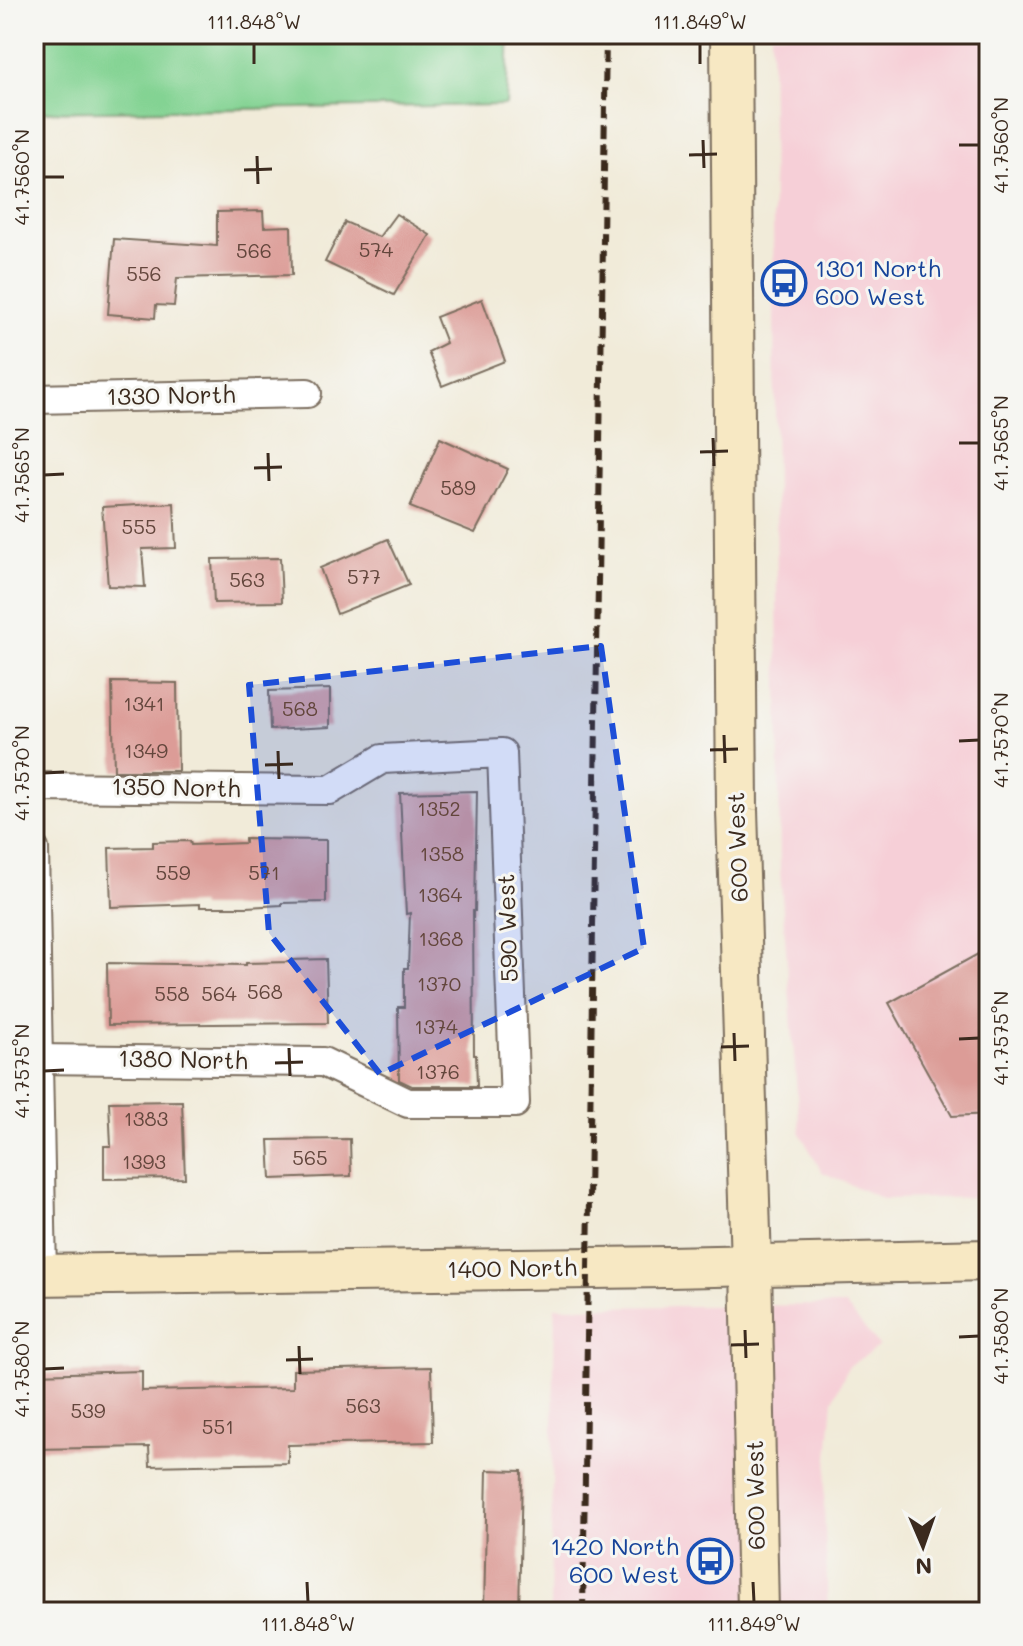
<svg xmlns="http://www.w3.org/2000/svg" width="1023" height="1646" viewBox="0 0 1023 1646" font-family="Mali,sans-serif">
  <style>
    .built { fill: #f6cfd7 }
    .green { fill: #83d393; stroke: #5f7e58; stroke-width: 2 }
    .building { fill: #dc9c97 }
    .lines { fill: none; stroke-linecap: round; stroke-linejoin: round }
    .street-casing { stroke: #7b6e5f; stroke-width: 32 }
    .secondary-casing { stroke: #7b6e5f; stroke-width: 44 }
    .street { stroke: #fff; stroke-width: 28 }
    .secondary { stroke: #f7e8c3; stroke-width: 40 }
    .rail { stroke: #3b2a1e; stroke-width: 6; stroke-dasharray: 12 6; stroke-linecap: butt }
    .marked { fill: #1d4ed8; fill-opacity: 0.2; stroke: #1d4ed8; stroke-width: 6; stroke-dasharray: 16 10; stroke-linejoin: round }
    .ticks { fill: none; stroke: #3b2a1e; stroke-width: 3 }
    .labels { text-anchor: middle; stroke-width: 6; stroke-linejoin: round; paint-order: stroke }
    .number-label { font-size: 20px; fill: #63463c }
    .transit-label { font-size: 24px; fill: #164399; stroke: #f6f6f2; text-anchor: start }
    .street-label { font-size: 24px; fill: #3b2a1e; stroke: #f6f6f2 }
    .neatline { fill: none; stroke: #3b2a1e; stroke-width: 3 }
    .ticks-label { font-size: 20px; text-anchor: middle; fill: #3b2a1e }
  </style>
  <rect width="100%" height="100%" fill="#f6f6f2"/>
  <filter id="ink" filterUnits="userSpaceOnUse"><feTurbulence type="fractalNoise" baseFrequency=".0125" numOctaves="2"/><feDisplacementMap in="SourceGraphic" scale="16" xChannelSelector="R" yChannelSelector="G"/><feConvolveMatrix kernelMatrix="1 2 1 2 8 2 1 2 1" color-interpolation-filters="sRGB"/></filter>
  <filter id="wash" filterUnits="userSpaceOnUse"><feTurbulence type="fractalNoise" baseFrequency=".006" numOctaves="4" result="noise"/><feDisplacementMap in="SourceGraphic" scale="32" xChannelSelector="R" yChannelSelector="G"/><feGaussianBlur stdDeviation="1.8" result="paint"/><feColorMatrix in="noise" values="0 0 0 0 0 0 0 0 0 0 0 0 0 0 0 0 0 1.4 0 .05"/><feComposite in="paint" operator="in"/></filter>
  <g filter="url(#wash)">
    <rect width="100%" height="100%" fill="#f1ebd9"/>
    <g class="built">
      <path d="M771,34H989V1197L883,1199L822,1172L800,1133L780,870Z"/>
      <path d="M845,1305L879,1346L848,1367L833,1400L824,1502L828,1612H550L555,1307Z"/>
    </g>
    <path class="green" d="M34,34H509L506,105L34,112Z"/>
    <g id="blocks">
      <g class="building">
        <path d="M263,211L264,227L291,226L292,275L177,278L174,306L156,305L155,318L108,314L114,239L217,246V212Z"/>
        <path d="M396,214L430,235L394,295L325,262L345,222L379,237Z"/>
        <path d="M482,299L505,361L442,386L428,352L446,343L436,317Z"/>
        <path d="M440,438L508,469L475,533L410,507Z"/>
        <path d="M174,503L176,548L142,549L145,587L108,586L102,507Z"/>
        <path d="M388,539L409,585L337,614L320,568Z"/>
        <path d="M280,558L282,602L214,603L212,559Z"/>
        <path d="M112,682L177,683L178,771H114Z"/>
        <path d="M330,689V727L270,730L269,691Z"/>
        <path d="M477,791L475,911H473L474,1055H476L477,1086H412L399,1080L398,1007H404V968H408L410,913L406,914L400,793Z"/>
        <path d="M245,839L326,840V902L282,903V905L246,907H200V904L111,907L109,848L153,847V842L190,841L191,845L245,843Z"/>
        <path d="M989,948V1114L952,1116L889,1003Z"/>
        <path d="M326,959L328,1023L108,1025L107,963L246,965V963L291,962V960Z"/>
        <path d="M182,1101L185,1178L104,1179V1146H111L109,1102Z"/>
        <path d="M350,1139L351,1176L271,1179L269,1140Z"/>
        <path d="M431,1367L433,1442L288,1445V1463L150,1466L149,1447L34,1449V1374L142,1371V1391L293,1388V1370Z"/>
        <path d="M487,1470L522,1471L519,1612H484Z"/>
      </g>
    </g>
  </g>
  <g filter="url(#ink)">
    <use href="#blocks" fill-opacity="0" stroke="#7b6e5f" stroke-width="2"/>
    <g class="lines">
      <g class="street-casing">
        <g id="street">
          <path d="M34,399L307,393"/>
          <path d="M34,787L330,790L382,759L502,753L515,1103H408L323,1062L34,1059"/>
          <path d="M34,849L42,1275"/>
        </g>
      </g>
      <g class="secondary-casing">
        <g id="secondary">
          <path d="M731,34L737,810L751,1265L758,1612"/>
          <path d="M34,1275L668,1267L989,1260"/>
        </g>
      </g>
      <use href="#street" class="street"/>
      <use href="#secondary" class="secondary"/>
      <path class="rail" d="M583,1612L606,34"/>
    </g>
  </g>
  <path class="marked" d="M601,646L644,948L380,1074L269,933L249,685Z"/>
  <path class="ticks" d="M254,44V64M700,44V64M703,140L704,168M959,145H979M689,155L717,154M257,156L258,184M244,170L272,169M44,177H64M713,438L714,466M959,443H979M700,452L728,451M268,453L269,481M254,468L282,467M44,475L64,474M724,735L725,763M959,741L979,740M710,750L738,749M278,751L279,779M265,765L293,764M44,773L64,772M734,1033L735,1061M959,1039L979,1038M721,1047L749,1046M289,1048L290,1076M275,1063L303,1062M44,1071L64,1070M745,1330L746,1358M959,1337L979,1336M731,1345L759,1344M299,1346L300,1374M286,1360L313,1359M44,1369L64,1368M307,1582L308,1602M753,1582L754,1602"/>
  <defs>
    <g id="bus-ring" transform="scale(2.3)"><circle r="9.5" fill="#f6f6f2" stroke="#1a4fb4" stroke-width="1.5"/><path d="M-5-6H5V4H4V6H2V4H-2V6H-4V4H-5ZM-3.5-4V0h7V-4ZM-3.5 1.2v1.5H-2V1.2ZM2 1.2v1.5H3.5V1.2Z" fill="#1a4fb4"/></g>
  </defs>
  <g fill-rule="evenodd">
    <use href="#bus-ring" x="784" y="283"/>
    <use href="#bus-ring" x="710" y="1561"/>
  </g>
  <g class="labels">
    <g class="number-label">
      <text x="376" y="257">574</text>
      <text x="254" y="258">566</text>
      <text x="144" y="281">556</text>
      <text x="458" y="495">589</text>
      <text x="139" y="534">555</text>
      <text x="364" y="584">577</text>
      <text x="247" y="587">563</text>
      <text x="144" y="711">1341</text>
      <text x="300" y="716">568</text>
      <text x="146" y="758">1349</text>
      <text x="439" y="816">1352</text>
      <text x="442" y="861">1358</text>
      <text x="173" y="880">559</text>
      <text x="264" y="880">571</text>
      <text x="440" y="902">1364</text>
      <text x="441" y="946">1368</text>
      <text x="439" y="991">1370</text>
      <text x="265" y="999">568</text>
      <text x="172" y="1001">558</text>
      <text x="219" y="1001">564</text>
      <text x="436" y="1034">1374</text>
      <text x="438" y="1079">1376</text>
      <text x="146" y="1126">1383</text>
      <text x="310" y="1165">565</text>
      <text x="144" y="1169">1393</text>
      <text x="363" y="1413">563</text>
      <text x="88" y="1418">539</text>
      <text x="218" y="1434">551</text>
    </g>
    <g class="transit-label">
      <text x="815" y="277">1301 North<tspan x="815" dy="28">600 West</tspan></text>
      <text x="679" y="1555" text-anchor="end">1420 North<tspan x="679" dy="28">600 West</tspan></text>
    </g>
    <g class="street-label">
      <text transform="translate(171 396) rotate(-1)" y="8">1330 North</text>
      <text transform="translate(176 788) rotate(1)" y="8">1350 North</text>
      <text transform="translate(738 847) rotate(-92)" y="8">600 West</text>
      <text transform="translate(508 928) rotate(-92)" y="8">590 West</text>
      <text transform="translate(183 1060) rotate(1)" y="8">1380 North</text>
      <text transform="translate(512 1269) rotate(-1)" y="8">1400 North</text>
      <text transform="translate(756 1495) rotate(-91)" y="8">600 West</text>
    </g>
  </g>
  <rect width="1023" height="1646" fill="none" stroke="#f6f6f2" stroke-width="88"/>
  <g transform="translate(923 1546) rotate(178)" stroke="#f6f6f2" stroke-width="6" paint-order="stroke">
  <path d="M0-6L14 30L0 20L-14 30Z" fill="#3b2a1e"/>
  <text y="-12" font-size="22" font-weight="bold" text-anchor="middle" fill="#3b2a1e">N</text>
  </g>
  <rect x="44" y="44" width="935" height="1558" class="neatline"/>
  <g class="ticks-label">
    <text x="254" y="29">111.848°W</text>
    <text x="700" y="29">111.849°W</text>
    <text transform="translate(1001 145) rotate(-90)" y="7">41.7560°N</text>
    <text transform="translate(22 177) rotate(-90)" y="7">41.7560°N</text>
    <text transform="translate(1001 443) rotate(-90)" y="7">41.7565°N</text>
    <text transform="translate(22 475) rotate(-90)" y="7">41.7565°N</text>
    <text transform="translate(1001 740) rotate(-90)" y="7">41.7570°N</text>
    <text transform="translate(22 773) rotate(-90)" y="7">41.7570°N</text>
    <text transform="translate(1001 1038) rotate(-90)" y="7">41.7575°N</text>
    <text transform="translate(22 1071) rotate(-90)" y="7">41.7575°N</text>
    <text transform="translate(1001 1336) rotate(-90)" y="7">41.7580°N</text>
    <text transform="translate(22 1369) rotate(-90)" y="7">41.7580°N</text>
    <text x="308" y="1631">111.848°W</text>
    <text x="754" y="1631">111.849°W</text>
  </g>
</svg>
